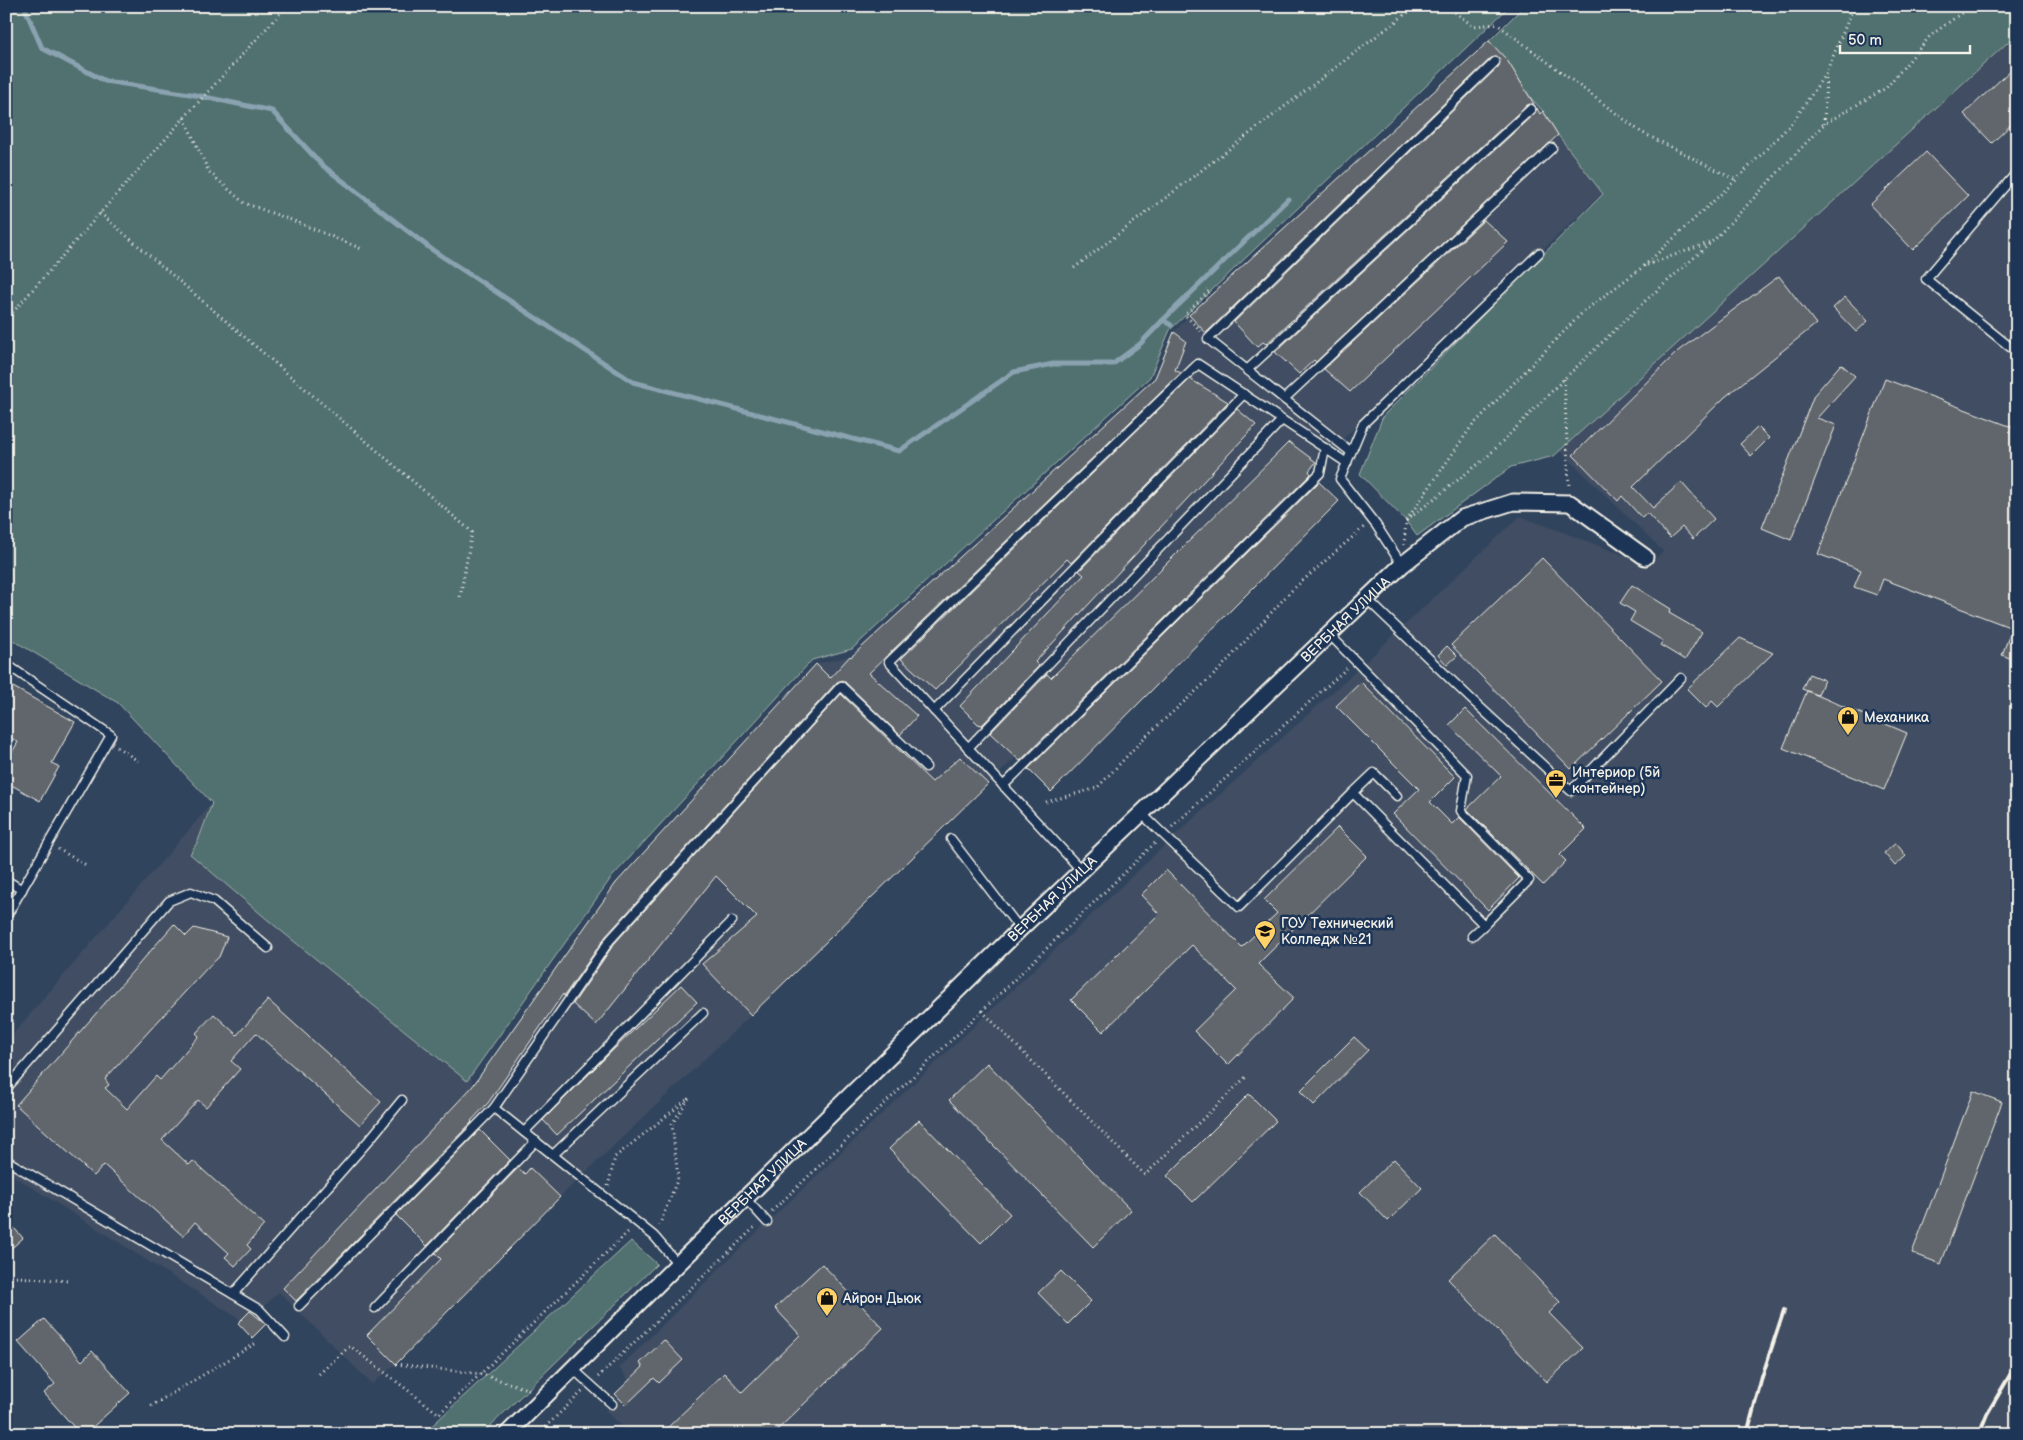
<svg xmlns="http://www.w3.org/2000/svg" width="2023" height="1440" viewBox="0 0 2023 1440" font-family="'Balsamiq Sans',sans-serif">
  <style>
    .built { fill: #3f4e62 }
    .green { fill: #517171; stroke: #a2b1ac }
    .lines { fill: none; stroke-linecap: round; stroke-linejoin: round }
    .stream { stroke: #8ba3b1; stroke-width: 5 }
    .building { fill: #61666c; stroke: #f4f1e8 }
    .lane-casing { stroke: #f4f1e8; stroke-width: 11 }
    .street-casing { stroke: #f4f1e8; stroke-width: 19 }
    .path { stroke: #f4f1e8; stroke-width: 3; stroke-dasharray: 1 4; stroke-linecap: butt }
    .lane { stroke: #1d3557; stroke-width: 8 }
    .street { stroke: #1d3557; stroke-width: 15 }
    .rail { stroke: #f4f1e8; stroke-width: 4 }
    .labels { text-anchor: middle; stroke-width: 5; stroke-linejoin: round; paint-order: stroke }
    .street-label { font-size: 14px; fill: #f4f1e8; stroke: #1d3557 }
    .poi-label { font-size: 14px; fill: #f4f1e8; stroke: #1d3557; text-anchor: start }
  </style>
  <rect width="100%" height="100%" fill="#31445d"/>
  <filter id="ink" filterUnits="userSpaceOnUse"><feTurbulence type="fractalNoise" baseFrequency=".02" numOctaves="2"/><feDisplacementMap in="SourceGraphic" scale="10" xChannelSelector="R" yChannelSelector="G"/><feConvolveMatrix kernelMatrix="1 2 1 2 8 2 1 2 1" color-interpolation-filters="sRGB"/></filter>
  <g filter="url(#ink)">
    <g class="built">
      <path d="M2017,34V1434H631L605,1411L619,1398L629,1380L619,1368L730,1258L1169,841L1360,667L1520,516L1650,565L1663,551L1559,450Z"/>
      <path d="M1489,41L1507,61L1530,97L1543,111L1558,135L1603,193L1318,463L751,1015L560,1197L396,1364L372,1384L279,1292L256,1314L252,1310L241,1320L6,1171V1042L212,803L470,1031L472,1086L616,883L816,664L850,656L857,652L1155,378L1174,332L1189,315Z"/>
    </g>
    <g class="green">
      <path d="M6,6H1510L1170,330L1150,377L852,649L812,660L611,878L467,1081L275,926L190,854L198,841L212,803L118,703L6,636Z"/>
      <path d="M1524,6H2017V34L1554,456L1511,467L1417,536L1406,521L1360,474L1383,416L1603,194L1558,135L1543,111L1530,97L1507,61L1489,41Z"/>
      <path d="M631,1241L657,1264L482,1434H423Z"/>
    </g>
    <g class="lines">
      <g class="stream">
        <path d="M24,6L42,48L105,81L190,94L272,111L322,165L431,249L633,382L899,451L1014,372L1053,364H1113L1140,344L1163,320L1171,325"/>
        <path d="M1163,320L1288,199"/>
      </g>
    </g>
    <g class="building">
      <path d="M1489,41L1507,60L1534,104L1527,105L1266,344L1263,342L1257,347L1234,322L1499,66V58L1496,57L1491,58L1206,333L1189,315Z"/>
      <path d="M2017,64V119L1992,143L1964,114Z"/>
      <path d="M1537,108L1540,114L1543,111L1558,135L1316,362L1314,360L1299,374L1275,352L1535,113Z"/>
      <path d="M1926,152L1968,196L1913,250L1870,205Z"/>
      <path d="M1484,220L1508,242L1350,392L1324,369Z"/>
      <path d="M1779,276L1816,324L1725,397L1633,487L1653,508L1681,482L1714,519L1693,539L1682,527L1670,538L1647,513L1642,518L1622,496L1618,501L1573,455L1678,351Z"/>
      <path d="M1845,297L1868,321L1856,332L1833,308Z"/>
      <path d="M1174,332L1186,341L1175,370L1181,373L869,673L917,716L900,735L845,682L842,680L837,682L606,936L564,996L563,994L488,1103L471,1121L472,1122L296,1301L283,1288L472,1087L616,883L816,664L830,678L850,656L851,657L1155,378Z"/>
      <path d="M1841,364L1855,376L1817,418L1836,425L1791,540L1762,528L1814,395Z"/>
      <path d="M1190,379L1228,402L1071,563L1067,559L935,690L901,659Z"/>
      <path d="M1885,379L2017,429V661L2002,655L2012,628L1883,579L1877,595L1854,587L1861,570L1818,554Z"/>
      <path d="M1237,409L1256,425L1035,662L1039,666L982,725L978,724L960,706L1084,575L1079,571Z"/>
      <path d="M1758,427L1769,438L1751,456L1740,444Z"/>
      <path d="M1289,442L1316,462L1309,471L1311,474L1020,761L990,733L1047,674L1051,678Z"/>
      <path d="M1319,482L1339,501L1051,792L1028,769Z"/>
      <path d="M1542,558L1662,681L1571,769L1451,645Z"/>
      <path d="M1632,585L1671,609L1669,613L1702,632L1685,660L1660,645L1663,641L1630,621L1635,612L1620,603Z"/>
      <path d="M1740,638L1773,653L1718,707L1712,701L1706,708L1687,689Z"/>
      <path d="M1447,646L1457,656L1447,665L1438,655Z"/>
      <path d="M1809,674L1824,680L1818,695L1802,689Z"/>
      <path d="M1361,682L1455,777L1430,802L1452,824L1459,817L1519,878L1488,910L1393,814L1419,789L1336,706Z"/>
      <path d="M6,683L75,722L52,763L59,767L40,801L6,782V763L18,742L6,735Z"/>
      <path d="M1807,691L1907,733L1884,790L1783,748Z"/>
      <path d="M841,694L932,782L960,757L988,784L751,1015L702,964L757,917L716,876L596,1025L573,1004L614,944Z"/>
      <path d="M1465,709L1586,829L1560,855L1566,861L1543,885L1467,809L1501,776L1449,725Z"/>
      <path d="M1338,827L1367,856L1258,964L1294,998L1228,1065L1194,1031L1236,990L1192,945L1103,1032L1071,1000L1159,914L1141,895L1166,870L1242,947L1277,913L1264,900Z"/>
      <path d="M1896,843L1906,856L1895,866L1884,853Z"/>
      <path d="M174,924L186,936L194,928L227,937L219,957L207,968L105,1079L109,1085L105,1088L127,1109L156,1076L160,1080L199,1036L196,1033L214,1014L237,1035L268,1000L381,1102L360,1125L256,1033L231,1061L240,1069L206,1107L198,1100L162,1140L189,1165L193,1161L264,1225L247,1245L251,1249L235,1266L225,1257L229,1253L195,1222L183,1236L104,1165L94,1176L16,1105Z"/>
      <path d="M681,985L697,1002L557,1135L543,1120L612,1051Z"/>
      <path d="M1354,1037L1368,1050L1314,1105L1300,1091Z"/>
      <path d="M987,1063L1131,1210L1093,1247L949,1100Z"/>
      <path d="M1973,1091L2002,1102L1941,1264L1912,1253Z"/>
      <path d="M1249,1094L1276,1121L1193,1202L1167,1176Z"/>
      <path d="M919,1120L1010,1214L981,1243L889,1149Z"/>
      <path d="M480,1130L510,1160L427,1246L396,1215Z"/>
      <path d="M1394,1159L1422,1188L1388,1221L1360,1192Z"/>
      <path d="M518,1168L525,1174L530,1168L560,1197L396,1364L367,1335L441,1259L435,1253Z"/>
      <path d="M6,1219L23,1238L6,1253Z"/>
      <path d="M1495,1234L1560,1302L1549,1313L1583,1348L1547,1382L1448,1279Z"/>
      <path d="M822,1264L883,1328L773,1434H661L724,1373L742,1392L800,1335L775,1308Z"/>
      <path d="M1061,1271L1091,1301L1068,1324L1038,1293Z"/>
      <path d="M250,1311L266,1324L252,1338L238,1323Z"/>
      <path d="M44,1319L82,1361L92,1351L130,1393L85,1434H80L44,1393L55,1384L18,1342Z"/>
      <path d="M664,1340L683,1360L659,1383L654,1378L626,1405L615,1394L643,1367L640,1363Z"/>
    </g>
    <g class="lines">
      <g class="lane-casing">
        <g id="lane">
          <path d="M2017,172L1926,279L2010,347L2017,350"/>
          <path d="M1247,370L1531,109"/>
          <path d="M1284,399L1552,148"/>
          <path d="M1351,452L1208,339L1495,62"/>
          <path d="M1402,565L1376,525L1340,479L1363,424L1539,253"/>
          <path d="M1367,599L1471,699L1571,791L1681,678"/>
          <path d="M6,664L111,735L6,917"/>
          <path d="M934,711L1244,394"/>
          <path d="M968,748L1282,420"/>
          <path d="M1003,786L1320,473L1325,448"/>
          <path d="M1353,793L1374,773L1397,796"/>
          <path d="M1142,814L1239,907L1353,793L1484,925L1529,880L1461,811L1467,775L1330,635"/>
          <path d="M951,839L1020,929"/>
          <path d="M1082,871L889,662L1198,364L1347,463"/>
          <path d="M6,880L22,890"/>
          <path d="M1472,936L1484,925"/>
          <path d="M6,1089L169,901L191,892L214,901L268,948"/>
          <path d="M524,1132L732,921"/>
          <path d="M553,1155L703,1013"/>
          <path d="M6,1160L260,1310L285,1337"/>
          <path d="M745,1198L767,1222"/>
          <path d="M678,1264L654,1236L494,1108L610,940L841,686L926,767"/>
          <path d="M233,1294L370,1139L402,1100"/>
          <path d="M299,1306L494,1108"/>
          <path d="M375,1308L536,1141"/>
          <path d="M573,1369L612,1404"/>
        </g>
      </g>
      <g class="street-casing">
        <g id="street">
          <path id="s1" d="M507,1434L678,1264L1020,929L1402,565L1462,518L1513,502L1570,503L1645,557"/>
        </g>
      </g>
      <g class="path">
        <path d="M1447,6L1473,26L1497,24L1641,132L1736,180"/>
        <path d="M184,118L209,172L244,203L294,221L362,249"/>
        <path d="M1824,124L1826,75"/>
        <path d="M100,213L472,532L460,597"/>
        <path d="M1647,265L1711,242"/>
        <path d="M1074,268L1416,6"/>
        <path d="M6,320L184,118L287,6"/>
        <path d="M1201,331L1185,315L1209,291L1206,289"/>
        <path d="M1564,379L1569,487"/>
        <path d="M1406,521L1487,457L1564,379L1644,302L1714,240L1824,124L1886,88L1930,36L1971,6"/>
        <path d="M1404,545L1406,521L1471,427L1583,312L1644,266L1736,180L1793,122L1826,73L1854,6"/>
        <path d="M117,747L138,761"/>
        <path d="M1046,802L1097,788L1144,738L1216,673L1291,591L1364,527"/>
        <path d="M1172,827L1347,668"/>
        <path d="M58,849L86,865"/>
        <path d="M982,1011L1145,1175L1248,1075"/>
        <path d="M608,1186L615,1157L689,1098L672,1124L678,1178L659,1226"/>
        <path d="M772,1211L982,1011L1155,843"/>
        <path d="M6,1278L18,1277L68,1281"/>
        <path d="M396,1364L481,1374L530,1390"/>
        <path d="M319,1374L350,1346L439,1414L629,1231"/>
        <path d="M598,1377L756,1226"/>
        <path d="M151,1406L258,1342"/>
        <path d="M538,1434L583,1391"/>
      </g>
      <use href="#lane" class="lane"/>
      <use href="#street" class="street"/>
      <g class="rail">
        <path d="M1747,1434L1762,1377L1784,1310"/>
        <path d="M1979,1434L1987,1414L2017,1363"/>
      </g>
    </g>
  </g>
  <defs>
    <g id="shop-pin" transform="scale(1.125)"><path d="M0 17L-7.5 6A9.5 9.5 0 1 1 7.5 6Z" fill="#ffd166" stroke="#1d3557"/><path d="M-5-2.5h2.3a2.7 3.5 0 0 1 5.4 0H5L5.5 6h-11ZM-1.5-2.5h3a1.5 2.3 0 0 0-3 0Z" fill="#111"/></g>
    <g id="office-pin" transform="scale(1.125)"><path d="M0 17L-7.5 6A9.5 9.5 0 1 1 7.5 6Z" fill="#ffd166" stroke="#1d3557"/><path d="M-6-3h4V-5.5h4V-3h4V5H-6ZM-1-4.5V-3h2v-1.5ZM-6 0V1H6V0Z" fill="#111"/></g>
    <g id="university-pin" transform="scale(1.125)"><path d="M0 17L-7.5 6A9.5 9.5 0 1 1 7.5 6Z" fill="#ffd166" stroke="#1d3557"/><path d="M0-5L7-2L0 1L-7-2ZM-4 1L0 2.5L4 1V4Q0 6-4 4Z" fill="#111"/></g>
  </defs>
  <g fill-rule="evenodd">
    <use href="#shop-pin" x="1848" y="717"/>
    <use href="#office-pin" x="1556" y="780"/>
    <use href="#university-pin" x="1265" y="931"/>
    <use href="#shop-pin" x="827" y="1298"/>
  </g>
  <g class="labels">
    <g class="street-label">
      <text dy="5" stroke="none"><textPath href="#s1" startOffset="1169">ВЕРБНАЯ УЛИЦА</textPath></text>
      <text dy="5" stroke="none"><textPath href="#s1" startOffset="764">ВЕРБНАЯ УЛИЦА</textPath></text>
      <text dy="5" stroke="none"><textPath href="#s1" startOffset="359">ВЕРБНАЯ УЛИЦА</textPath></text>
    </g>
    <g class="poi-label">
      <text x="1864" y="722">Механика</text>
      <text x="1572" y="777">Интериор (5й<tspan x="1572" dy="16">контейнер)</tspan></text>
      <text x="1281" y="928">ГОУ Технический<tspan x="1281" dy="16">Колледж №21</tspan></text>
      <text x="843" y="1303">Айрон Дьюк</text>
    </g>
  </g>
  <rect width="2023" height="1440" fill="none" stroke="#1d3557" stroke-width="25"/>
  <rect x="12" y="12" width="1998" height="1415" fill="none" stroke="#f4f1e8" stroke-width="2" filter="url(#ink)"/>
  <path d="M1840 45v8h130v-8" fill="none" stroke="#f4f1e8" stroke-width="2.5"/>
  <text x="1848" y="45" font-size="15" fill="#f4f1e8" stroke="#1d3557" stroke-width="4" paint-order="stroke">50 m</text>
</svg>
